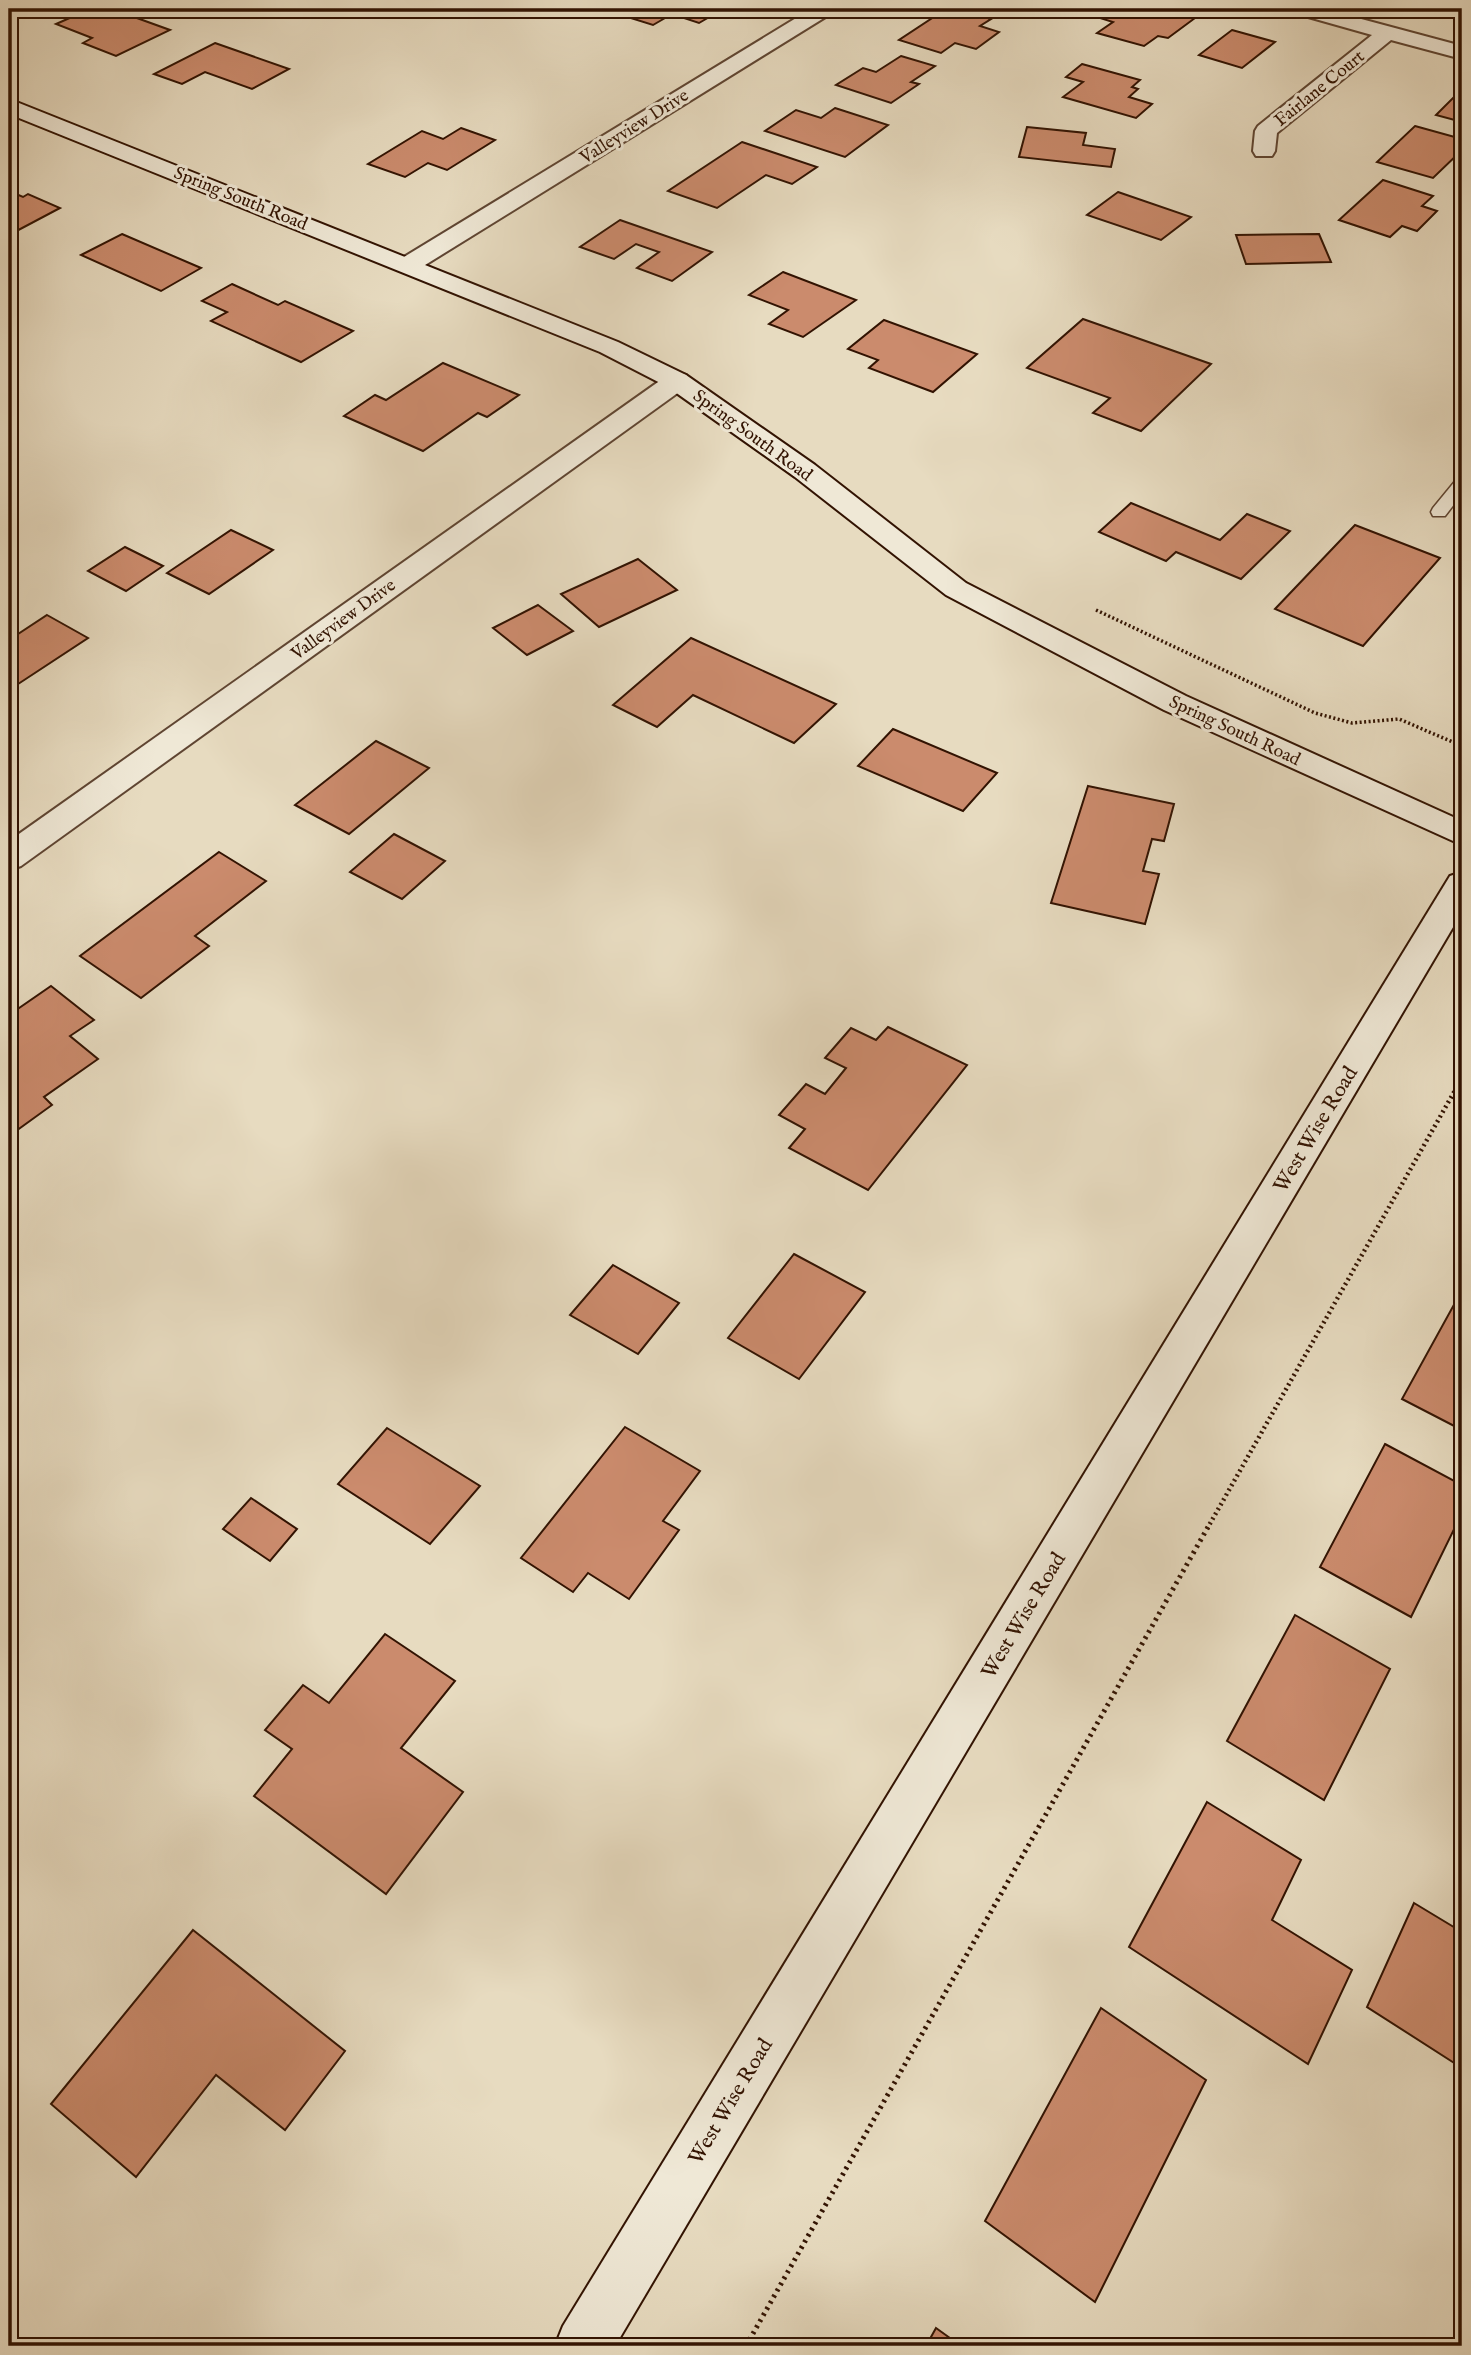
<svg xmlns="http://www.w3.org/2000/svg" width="1471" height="2355" viewBox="0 0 1471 2355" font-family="'IM FELL English',serif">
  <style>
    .building { fill: #cb8b6d; stroke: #321302; stroke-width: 2 }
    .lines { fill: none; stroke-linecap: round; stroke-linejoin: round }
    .lane-casing { stroke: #5f4532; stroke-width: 3 }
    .street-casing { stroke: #5f4532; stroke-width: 4 }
    .secondary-casing { stroke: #321302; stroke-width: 4 }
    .path-far2 { stroke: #321302; stroke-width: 3.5; stroke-dasharray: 2 2.5; stroke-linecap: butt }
    .path-far1 { stroke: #321302; stroke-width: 4.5; stroke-dasharray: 2 3.5; stroke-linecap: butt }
    .path { stroke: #321302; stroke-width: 5; stroke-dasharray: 2.5 4.5; stroke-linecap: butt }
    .lane { fill: #efe8d6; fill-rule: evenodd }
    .street { fill: #efe8d6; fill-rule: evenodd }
    .secondary { fill: #efe8d6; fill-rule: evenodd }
    .labels { text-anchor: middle; stroke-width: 6; stroke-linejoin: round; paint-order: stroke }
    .far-street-label { font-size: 18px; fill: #321302; stroke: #efe8d6 }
    .street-label { font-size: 21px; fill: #321302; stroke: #efe8d6 }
  </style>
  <rect width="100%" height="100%" fill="#e7dbc0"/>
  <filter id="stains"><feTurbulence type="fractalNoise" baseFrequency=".00286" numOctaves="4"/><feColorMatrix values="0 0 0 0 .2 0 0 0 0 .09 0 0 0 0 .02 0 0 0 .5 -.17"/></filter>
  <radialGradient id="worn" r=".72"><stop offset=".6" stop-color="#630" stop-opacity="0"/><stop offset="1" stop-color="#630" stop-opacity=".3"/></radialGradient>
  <g class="building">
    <path d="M90,9H112L170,30L116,56L83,43L92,38L56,24Z"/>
    <path d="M602,9H723L699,23L672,14L653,25Z"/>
    <path d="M946,9H956L991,19L980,26L999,32L976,49L955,43L941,53L899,40Z"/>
    <path d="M1086,9H1160L1195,18L1168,38L1158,36L1144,46L1097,33L1113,22L1081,12Z"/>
    <path d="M1232,30L1275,42L1242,68L1199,55Z"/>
    <path d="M215,43L289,69L252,89L205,72L182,84L154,74Z"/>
    <path d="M901,56L935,66L911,82L919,84L891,103L836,85L863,68L876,72Z"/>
    <path d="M1082,64L1140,80L1132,87L1138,89L1129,97L1152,104L1136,118L1063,97L1083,82L1066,77Z"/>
    <path d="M1458,93L1462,94V122L1436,115Z"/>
    <path d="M835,108L888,125L845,157L765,131L796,110L821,118Z"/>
    <path d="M1415,126L1462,139V150L1433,178L1377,162Z"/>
    <path d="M1027,127L1086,133L1083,145L1115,149L1111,167L1019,157Z"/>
    <path d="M461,128L495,140L447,170L428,163L405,177L368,164L422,131L443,139Z"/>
    <path d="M742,142L817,167L792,184L766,175L717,208L668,191Z"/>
    <path d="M1383,180L1433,196L1422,206L1437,211L1417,231L1402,226L1390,237L1339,220Z"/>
    <path d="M9,191L23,197L28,194L60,208L9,235Z"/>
    <path d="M1118,192L1191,217L1161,240L1087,215Z"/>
    <path d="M620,220L712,252L672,281L637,268L659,252L636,244L614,259L580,247Z"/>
    <path d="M122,234L201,268L161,291L81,255Z"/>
    <path d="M1319,234L1331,262L1246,264L1236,235Z"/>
    <path d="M783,272L856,300L803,337L769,324L788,310L749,295Z"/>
    <path d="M232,284L278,305L285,301L353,331L301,362L211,321L227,312L202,301Z"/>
    <path d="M1083,319L1211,364L1141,431L1093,413L1110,398L1027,368Z"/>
    <path d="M884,320L977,354L933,392L869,368L878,360L848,349Z"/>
    <path d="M443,363L519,395L487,417L478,413L423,451L344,416L375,395L386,400Z"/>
    <path d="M1131,503L1220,540L1247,514L1290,531L1241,579L1176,552L1166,561L1099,532Z"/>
    <path d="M1355,525L1440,558L1363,646L1275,609Z"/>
    <path d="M231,530L273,550L209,594L167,573Z"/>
    <path d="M125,547L163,566L126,591L88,571Z"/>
    <path d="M638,559L677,590L599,627L561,594Z"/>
    <path d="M538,605L573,631L527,655L493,628Z"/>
    <path d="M47,615L88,638L9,690V640Z"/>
    <path d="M691,638L836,704L794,743L693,695L657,727L613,705Z"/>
    <path d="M893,729L997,773L963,811L858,766Z"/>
    <path d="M376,741L429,768L349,834L295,805Z"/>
    <path d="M1088,786L1174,804L1164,841L1152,839L1143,871L1159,874L1145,924L1051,903Z"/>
    <path d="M394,834L445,861L402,899L350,872Z"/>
    <path d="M219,852L266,881L195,936L209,946L141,998L80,956Z"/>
    <path d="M51,986L94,1020L70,1036L98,1059L44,1097L52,1105L9,1136V1015Z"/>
    <path d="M888,1027L967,1065L868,1190L789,1148L805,1129L779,1115L806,1084L825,1094L846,1068L825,1058L851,1028L876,1040Z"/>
    <path d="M794,1254L865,1292L799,1379L728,1338Z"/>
    <path d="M613,1265L679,1303L638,1354L570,1315Z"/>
    <path d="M1456,1301L1462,1304V1430L1402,1399Z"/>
    <path d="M625,1427L700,1471L663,1521L679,1530L629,1599L588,1573L573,1592L521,1558Z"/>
    <path d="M387,1428L480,1486L430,1544L338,1484Z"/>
    <path d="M1385,1444L1462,1485V1513L1411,1617L1320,1567Z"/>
    <path d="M251,1498L297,1529L270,1561L223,1529Z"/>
    <path d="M1295,1615L1390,1669L1324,1800L1227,1741Z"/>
    <path d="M385,1634L455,1681L401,1748L463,1792L386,1894L254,1796L292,1749L265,1730L303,1685L329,1703Z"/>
    <path d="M1207,1802L1301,1860L1272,1920L1352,1970L1308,2064L1129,1947Z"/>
    <path d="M1414,1903L1462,1932V2068L1367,2007Z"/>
    <path d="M193,1930L345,2051L285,2130L216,2075L136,2177L51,2104Z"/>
    <path d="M1101,2008L1206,2080L1095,2302L985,2221Z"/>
    <path d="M936,2328L961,2346H926Z"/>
  </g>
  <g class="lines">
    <g class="lane-casing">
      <path id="lane" d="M1462,478V494L1445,516H1433L1431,512L1433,508L1456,480Z"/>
    </g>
    <g class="street-casing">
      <g id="street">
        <path d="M811,9H835L832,13L417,270L408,272L399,270L396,265L399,260Z"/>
        <path d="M1291,9H1324L1462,46V59L1391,40L1277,133L1275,151L1272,156H1256L1253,151L1255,131L1258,126L1372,35L1294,13Z"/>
        <path d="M677,373L686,375L690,381L686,387L21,866L9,870V841L668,375Z"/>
      </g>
    </g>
    <g class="secondary-casing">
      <g id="secondary">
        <path d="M9,99L618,342L686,375L815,465L966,583L1186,696L1462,821V845L1164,710L946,595L795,477L668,387L600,352L9,114Z"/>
        <path d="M1462,872V912L615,2346H555L563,2326L1450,876Z"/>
      </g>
    </g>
    <path class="path-far2" d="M1096,610L1315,713L1352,723L1399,719L1462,746"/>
    <path class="path-far1" d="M1207,1529L1462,1078"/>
    <path class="path" d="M746,2346L1208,1527"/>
    <use href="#lane" class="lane"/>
    <use href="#street" class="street"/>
    <use href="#secondary" class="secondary"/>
  </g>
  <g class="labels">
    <g class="far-street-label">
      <text transform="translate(1319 88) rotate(-39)" y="6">Fairlane Court</text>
      <text transform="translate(634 126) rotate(-32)" y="6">Valleyview Drive</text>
      <text transform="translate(241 198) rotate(22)" y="6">Spring South Road</text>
      <text transform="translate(753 435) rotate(36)" y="6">Spring South Road</text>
      <text transform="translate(343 619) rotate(-36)" y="6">Valleyview Drive</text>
      <text transform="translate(1235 730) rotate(25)" y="6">Spring South Road</text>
    </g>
    <g class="street-label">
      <text transform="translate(1315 1129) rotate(-59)" y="7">West Wise Road</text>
      <text transform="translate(1023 1615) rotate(-59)" y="7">West Wise Road</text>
      <text transform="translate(730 2101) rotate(-59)" y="7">West Wise Road</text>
    </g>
  </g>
  <rect width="1471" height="2355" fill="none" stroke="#e7dbc0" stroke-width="35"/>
  <rect x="10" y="10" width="1450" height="2334" fill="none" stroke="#321302" stroke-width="3.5"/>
  <rect x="18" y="18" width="1436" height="2320" fill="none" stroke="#321302" stroke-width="2"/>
  <rect width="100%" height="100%" filter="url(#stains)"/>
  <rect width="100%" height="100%" fill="url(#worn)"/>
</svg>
